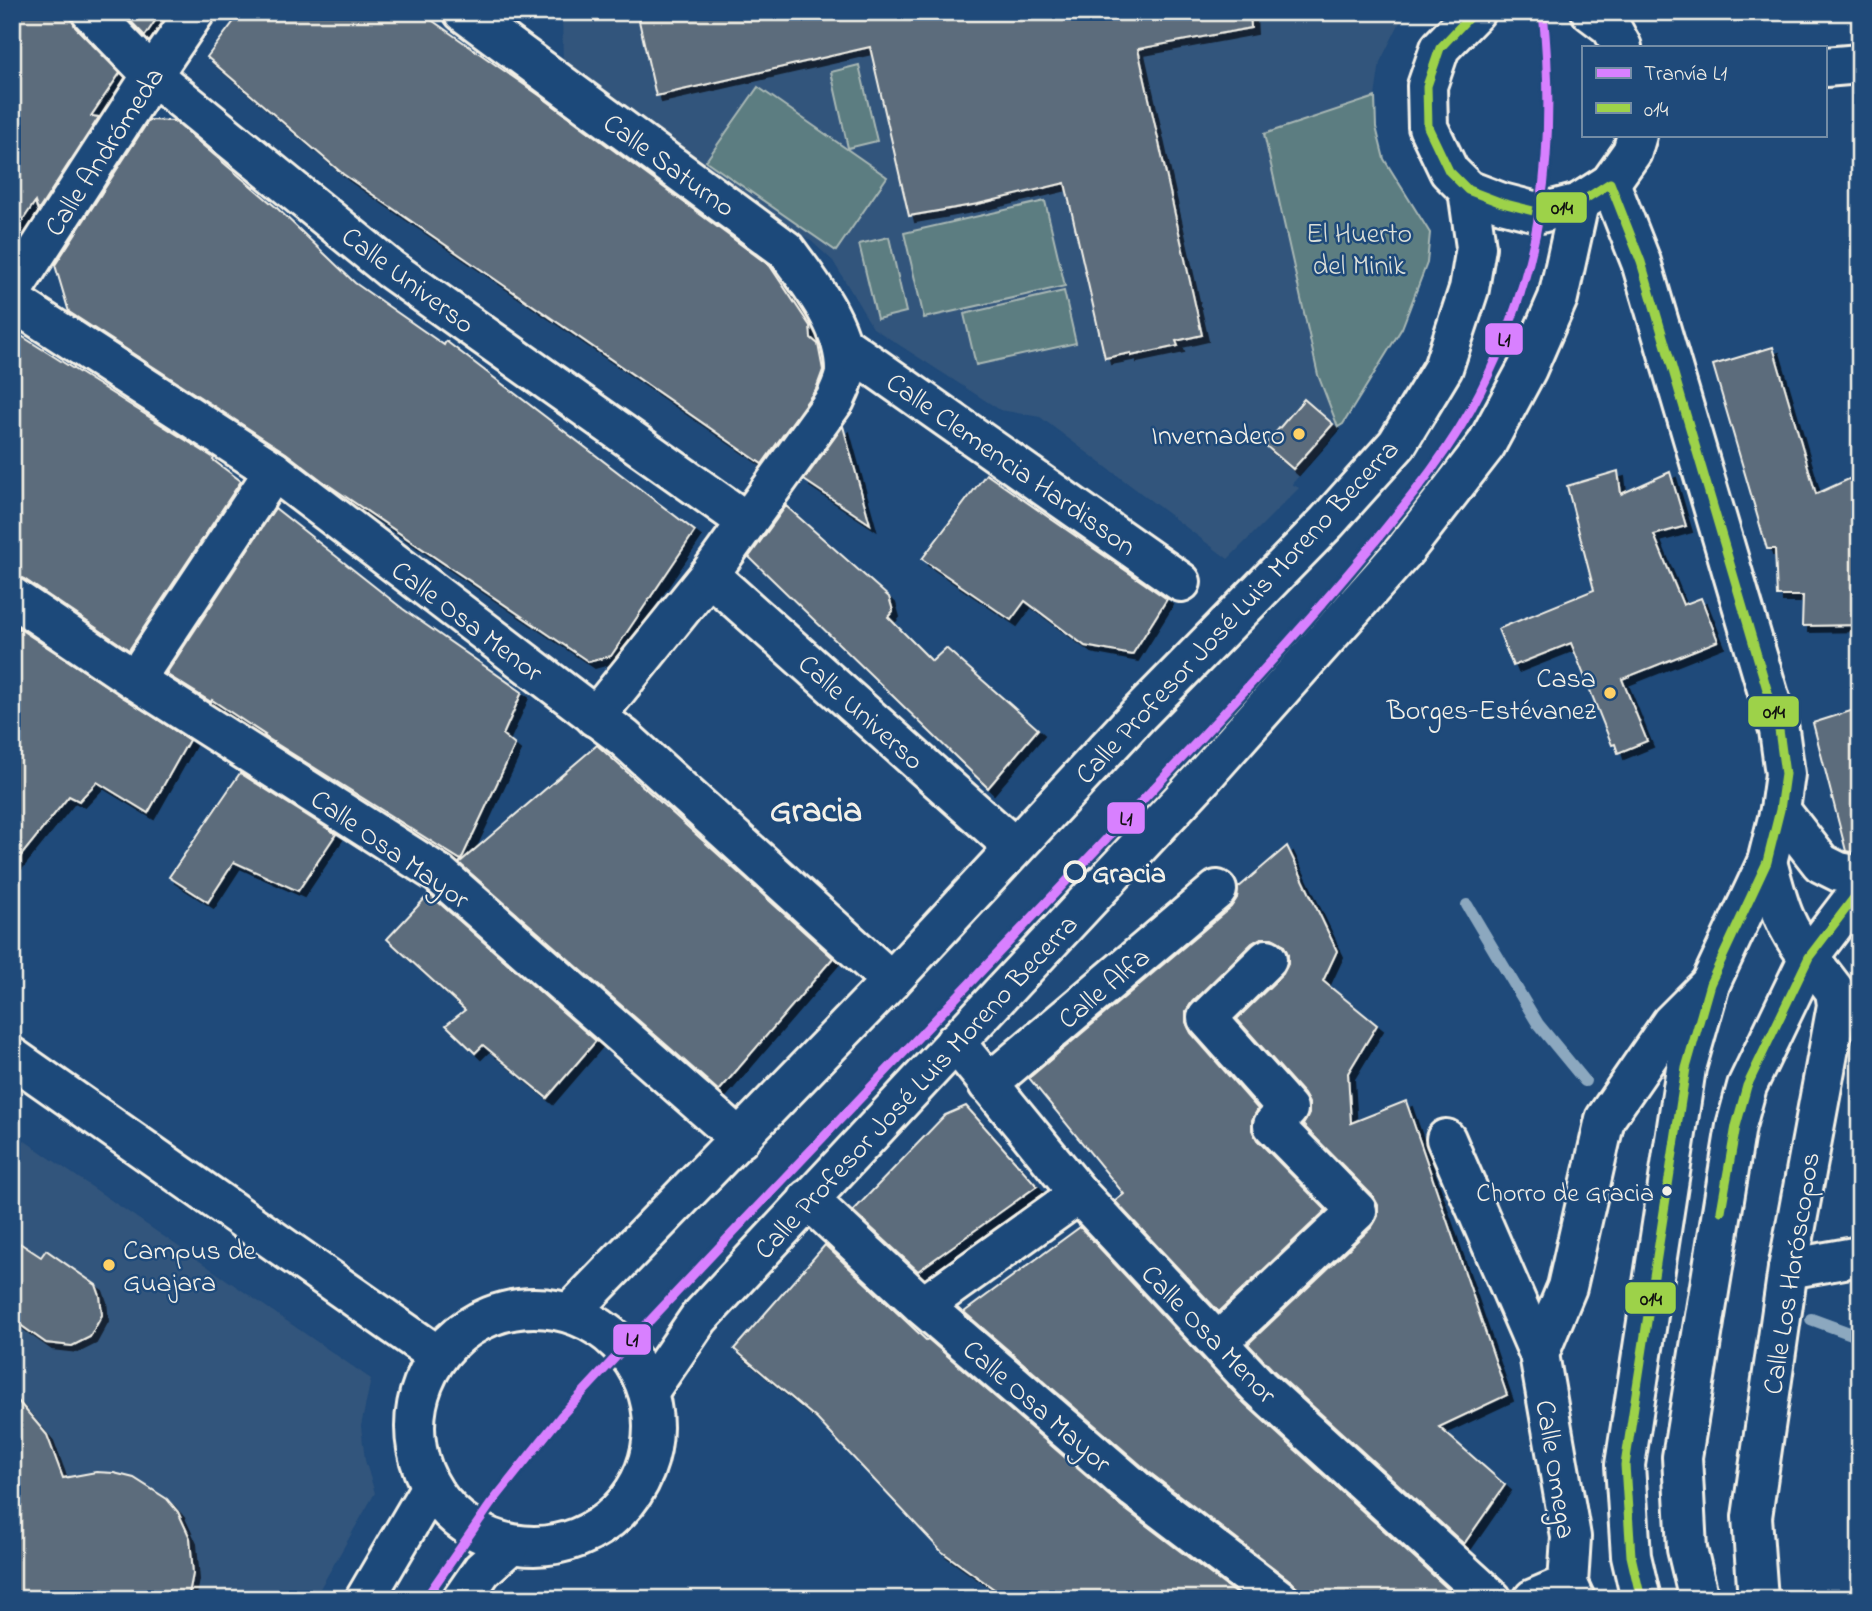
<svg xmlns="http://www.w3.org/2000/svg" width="1872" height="1611" viewBox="0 0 1872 1611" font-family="'Indie Flower',sans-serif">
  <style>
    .built { fill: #31547b }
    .garden { fill: #5c7d81; stroke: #a8b7b4; stroke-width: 2 }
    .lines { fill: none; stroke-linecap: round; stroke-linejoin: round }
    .stream { stroke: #8ca8bf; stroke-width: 12 }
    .building { fill: #5c6c7c; stroke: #f4f1e8; stroke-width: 2; filter: url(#shadow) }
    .minor-casing { stroke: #f4f1e8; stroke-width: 44 }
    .major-casing { stroke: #f4f1e8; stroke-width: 44 }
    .minor { stroke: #1f4a7a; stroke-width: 38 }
    .major { stroke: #1f4a7a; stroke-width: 38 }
    .bus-1-casing { stroke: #1f4a7a; stroke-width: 14 }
    .bus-1 { stroke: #9dd249; stroke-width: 9 }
    .tram-1-casing { stroke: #1f4a7a; stroke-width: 14 }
    .tram-1 { stroke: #d880ff; stroke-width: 9 }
    .poi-dot { fill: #ffd166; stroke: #1f4a7a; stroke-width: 2.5 }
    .stop-dot { fill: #1f4a7a; stroke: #f4f1e8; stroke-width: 3.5 }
    .bus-dot { fill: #f4f1e8; stroke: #1f4a7a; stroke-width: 2.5 }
    .labels { text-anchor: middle; stroke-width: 5; stroke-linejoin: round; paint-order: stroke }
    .bus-label { font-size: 26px; fill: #f4f1e8; stroke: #1f4a7a; text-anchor: end }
    .street-label { font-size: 28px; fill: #f4f1e8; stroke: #1f4a7a }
    .park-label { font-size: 28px; fill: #dde0d9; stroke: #1f4a7a }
    .poi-label { font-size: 28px; fill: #f4f1e8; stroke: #1f4a7a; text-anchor: end }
    .stop-label { font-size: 28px; font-weight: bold; fill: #f4f1e8; stroke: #1f4a7a; text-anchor: start }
    .district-label { font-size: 35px; font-weight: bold; fill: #f4f1e8; stroke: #1f4a7a }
    .line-badge { stroke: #1f4a7a; stroke-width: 2.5 }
    .pale-badge-label { font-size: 19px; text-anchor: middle; font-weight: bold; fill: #111 }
  </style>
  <defs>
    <filter id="shadow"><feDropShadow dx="6" dy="6" stdDeviation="0" flood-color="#0009"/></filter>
  </defs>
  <rect width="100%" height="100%" fill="#1f4a7a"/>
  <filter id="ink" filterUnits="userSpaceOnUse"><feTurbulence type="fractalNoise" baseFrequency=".0143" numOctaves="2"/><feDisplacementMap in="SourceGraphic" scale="14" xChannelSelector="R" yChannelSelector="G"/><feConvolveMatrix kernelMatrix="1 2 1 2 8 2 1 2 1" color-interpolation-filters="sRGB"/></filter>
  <g filter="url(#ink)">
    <g class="built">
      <path d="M562,12H1405L1380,62L1375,97L1376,127L1384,159L1430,233L1427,263L1402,328L1338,431L1292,484L1299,488L1228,559L1040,417L1000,410L873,328L833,261L811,241L563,65Z"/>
      <path d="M12,1132L371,1379L361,1426L365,1460L375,1493L314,1599H12Z"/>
    </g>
    <g class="garden">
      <path d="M859,65L877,141L848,148L831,72Z"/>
      <path d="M758,87L887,177L836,251L706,161Z"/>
      <path d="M1375,97L1376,127L1384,159L1430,233L1427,263L1402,328L1343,424L1338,427L1318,375L1264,134Z"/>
      <path d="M1045,201L1065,286L924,318L904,233Z"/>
      <path d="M889,237L906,312L877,319L859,244Z"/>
      <path d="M1064,291L1076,343L976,365L964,314Z"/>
    </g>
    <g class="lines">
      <g class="stream">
        <path d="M1467,905L1538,1024L1585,1081"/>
        <path d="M1811,1319L1860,1337"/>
      </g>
    </g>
    <g class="building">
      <path d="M12,12H70L75,27L120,73L91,116L99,117L38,211L35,202L12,236Z"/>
      <path d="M122,12H161L145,36Z"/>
      <path d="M241,12H420L539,95L770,266L810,326L811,338L818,344L823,370L816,389L762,464L343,174L207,57Z"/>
      <path d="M637,12H1250L1251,28L1138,49L1202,335L1176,341L1178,346L1131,356V353L1105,358L1065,183L978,204L909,216L870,47L656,96Z"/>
      <path d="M149,120L174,121L277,208L355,283L444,345L446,341L695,531L611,656L589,662L324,482L286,453L69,312L55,265Z"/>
      <path d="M12,330L214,458L213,460L241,481L129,650L24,579L12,575Z"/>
      <path d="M1773,347L1816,494L1860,474V625L1802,626L1803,596H1777L1775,549H1767L1713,365Z"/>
      <path d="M1304,399L1333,424L1293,469L1265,445Z"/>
      <path d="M843,426L870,524L804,480Z"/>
      <path d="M1618,471L1621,494L1670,472L1686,526L1654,535L1683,605L1701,598L1718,641L1622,679L1647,741L1618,753L1615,744L1612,745L1571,643L1513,666L1498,629L1594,590L1567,486Z"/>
      <path d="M986,474L1167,599L1132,655L1085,646L1025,601L1011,620L922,559Z"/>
      <path d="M786,506L889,597L893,611L888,617L932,661L946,648L1038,729L988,788L749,557Z"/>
      <path d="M275,508L403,609L522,692L503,735L515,745L461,860L264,736L265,735L212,700L211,702L166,674Z"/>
      <path d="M12,624L189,740L148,813L97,782L79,801L69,796L12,867Z"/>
      <path d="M1860,708V854L1846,851L1813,723Z"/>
      <path d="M597,745L833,958L719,1091L459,863Z"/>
      <path d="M240,773L336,834L298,891L234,862L208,902L169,877Z"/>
      <path d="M1287,846L1337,951L1323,981L1377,1025L1348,1073L1351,1123L1406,1101L1507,1395L1439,1427L1505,1485L1464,1544L1274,1371L1248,1344L1372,1227L1378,1216V1205L1373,1196L1303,1125L1309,1114V1103L1304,1094L1237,1019L1283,974L1288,964V954L1283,944L1272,938H1261L1252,943L1192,1002L1186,1011V1022L1191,1033L1258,1109L1252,1120V1130L1257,1140L1326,1210L1219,1312L1115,1201L1124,1194L1029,1078L1231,907L1237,898L1238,888Z"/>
      <path d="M429,894L596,1041L547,1098L483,1045L475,1053L446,1025L465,1010L387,939Z"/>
      <path d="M966,1106L1037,1186L918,1271L853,1211L945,1115Z"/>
      <path d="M1080,1227L1244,1403L1459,1599H1300L1299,1590L1292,1582L1149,1472L964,1312Z"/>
      <path d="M12,1238L41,1257L46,1250L96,1285L100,1296L102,1315L90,1337L72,1346L46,1343L12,1319Z"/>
      <path d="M825,1245L926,1340L928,1339L1121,1506L1243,1599H1008L941,1551L817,1419L734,1349Z"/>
      <path d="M12,1394L47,1435L63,1478L96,1472L114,1473L134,1478L167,1499L178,1512L190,1538L193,1574L188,1599H12Z"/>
    </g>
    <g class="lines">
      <g class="minor-casing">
        <g id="minor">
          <path d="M91,12L152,75L390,269L747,522"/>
          <path d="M463,12L786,250C811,285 845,325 845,370C845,380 839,391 835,400L709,575L595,717"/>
          <path d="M12,291L152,75L195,12"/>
          <path d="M12,301L274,471L624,738L891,981"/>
          <path d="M843,345L1181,582"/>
          <path d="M709,575L1014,847"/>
          <path d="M12,597L135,680L439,874L740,1139"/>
          <path d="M135,680L274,471"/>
          <path d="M955,1042L1079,1194L1259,1387L1492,1599"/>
          <path d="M12,1057L437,1355"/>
          <path d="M988,1084L1217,890"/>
          <path d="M1446,1139L1539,1354L1571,1537L1568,1584L1575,1599"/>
          <path d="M808,1199L923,1306L1135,1489L1279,1599"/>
          <path d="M1788,1269L1860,1256"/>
          <path d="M923,1306L1079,1194"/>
          <circle cx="534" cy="1427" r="119"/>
          <path d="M571,1312L891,981L1138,715L1327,522L1397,444L1443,368L1469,289L1476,247L1468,190"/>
          <path d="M1230,1331L1357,1211L1273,1125L1288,1109L1207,1018L1267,959"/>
          <path d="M1539,1354L1567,1287L1605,1119L1671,1023L1710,984"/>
          <path d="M649,1391L699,1318L1203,777L1404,551L1486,445L1527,369L1558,298L1579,203"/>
          <path d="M365,1599L430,1488"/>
          <path d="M462,1599L482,1570L510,1545"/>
          <path d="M1533,1599L1568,1584"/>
          <path d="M1758,1599L1752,1517L1788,1269L1837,1005L1835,991L1809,957"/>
        </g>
      </g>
      <g class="major-casing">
        <g id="major">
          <path d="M1475,12L1440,48L1427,86L1428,127L1449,171L1468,190L1502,203L1541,213L1579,203L1610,183L1632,152L1637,135"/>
          <path d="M1591,12L1611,27L1622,47"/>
          <path d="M1825,67L1860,64"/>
          <path d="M1610,183L1641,262L1779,730L1785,774L1780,810L1767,862L1710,984L1686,1068L1625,1465L1631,1556L1641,1599"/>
          <path d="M1780,810L1821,863L1839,872L1860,876"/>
          <path d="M1767,862C1778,901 1782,925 1809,957"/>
          <path d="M1699,1599L1687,1549L1682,1457L1736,1126L1747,1086L1809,957L1860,890"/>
        </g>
      </g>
      <use href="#minor" class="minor"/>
      <use href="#major" class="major"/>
      <g class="bus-1-casing">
        <g id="bus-1">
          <path d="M1474,12L1440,48L1427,86L1428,127L1449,171L1468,190L1502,203L1541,213L1579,203L1610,183L1641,262L1779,730L1785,774L1780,810L1767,862L1710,984L1686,1068L1625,1465L1631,1556L1641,1599"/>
          <path d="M1721,1211L1736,1126L1747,1086L1809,957L1860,890"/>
        </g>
      </g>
      <use href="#bus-1" class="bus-1"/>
      <g class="tram-1-casing">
        <path id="tram-1" d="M425,1599L490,1505L561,1416C756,1205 957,999 1153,789C1226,711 1299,633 1367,551C1408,501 1451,450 1480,392C1543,268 1557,149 1543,12"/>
      </g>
      <use href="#tram-1" class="tram-1"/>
    </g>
  </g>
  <g class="poi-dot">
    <circle cx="1299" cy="434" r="7"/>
    <circle cx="1610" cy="693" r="7"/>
    <circle cx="109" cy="1265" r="7"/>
  </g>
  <circle class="stop-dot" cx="1075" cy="872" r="10"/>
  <circle class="bus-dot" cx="1667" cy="1191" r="6"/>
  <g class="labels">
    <g class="bus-label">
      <text x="1654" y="1201">Chorro de Gracia</text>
    </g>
    <g class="street-label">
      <text transform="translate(103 151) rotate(-57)" y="10">Calle Andrómeda</text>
      <text transform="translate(670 164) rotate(36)" y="10">Calle Saturno</text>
      <text transform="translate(409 279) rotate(37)" y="10">Calle Universo</text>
      <text transform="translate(1012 463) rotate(35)" y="10">Calle Clemencia Hardisson</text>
      <text transform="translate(1236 611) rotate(-47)" y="10">Calle Profesor José Luis Moreno Becerra</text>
      <text transform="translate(468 620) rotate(37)" y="10">Calle Osa Menor</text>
      <text transform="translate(862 711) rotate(42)" y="10">Calle Universo</text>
      <text transform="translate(391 848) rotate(35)" y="10">Calle Osa Mayor</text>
      <text transform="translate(1103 987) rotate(-40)" y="10">Calle Alfa</text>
      <text transform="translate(915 1086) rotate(-47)" y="10">Calle Profesor José Luis Moreno Becerra</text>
      <text transform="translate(1790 1273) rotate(-81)" y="10">Calle Los Horóscopos</text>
      <text transform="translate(1210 1333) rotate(46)" y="10">Calle Osa Menor</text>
      <text transform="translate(1038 1405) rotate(41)" y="10">Calle Osa Mayor</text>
      <text transform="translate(1557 1469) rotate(81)" y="10">Calle Omega</text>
    </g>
    <g class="park-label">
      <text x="1359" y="242">El Huerto<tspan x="1359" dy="32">del Minik</tspan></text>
    </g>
    <g class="poi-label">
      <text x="1285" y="444">Invernadero</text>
      <text x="1596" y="687">Casa<tspan x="1596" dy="32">Borges-Estévanez</tspan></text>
      <text x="123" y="1259" text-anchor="start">Campus de<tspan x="123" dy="32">Guajara</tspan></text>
    </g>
    <g class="stop-label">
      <text x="1092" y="882">Gracia</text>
    </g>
    <g class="district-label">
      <text x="816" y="821">Gracia</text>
    </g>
  </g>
  <g class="line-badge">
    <rect x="1535" y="191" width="53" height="33" rx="7" fill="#9dd249"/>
    <rect x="1484" y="322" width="40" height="34" rx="7" fill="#d880ff"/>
    <rect x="1747" y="695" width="53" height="33" rx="7" fill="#9dd249"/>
    <rect x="1106" y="801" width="40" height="34" rx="7" fill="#d880ff"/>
    <rect x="1624" y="1281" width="53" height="34" rx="7" fill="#9dd249"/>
    <rect x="612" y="1323" width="40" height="33" rx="7" fill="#d880ff"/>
  </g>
  <g class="pale-badge-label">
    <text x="1562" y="214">014</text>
    <text x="1504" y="346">L1</text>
    <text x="1774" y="718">014</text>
    <text x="1126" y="825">L1</text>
    <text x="1651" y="1305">014</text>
    <text x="632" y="1346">L1</text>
  </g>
  <rect width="1872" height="1611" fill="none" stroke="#1f4a7a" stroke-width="42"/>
  <rect x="21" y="21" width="1830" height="1569" fill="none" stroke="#f4f1e8" stroke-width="2.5" filter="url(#ink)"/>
  <rect x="1582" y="46" width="245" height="91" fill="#1f4a7a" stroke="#748da6" stroke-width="2"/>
  <rect x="1596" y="68" width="35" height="10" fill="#d880ff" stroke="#748da6" stroke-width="2"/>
  <text x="1644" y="80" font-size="21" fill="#f4f1e8">Tranvía L1</text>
  <rect x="1596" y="103" width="35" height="10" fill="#9dd249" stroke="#748da6" stroke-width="2"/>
  <text x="1644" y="116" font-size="21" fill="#f4f1e8">014</text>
</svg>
